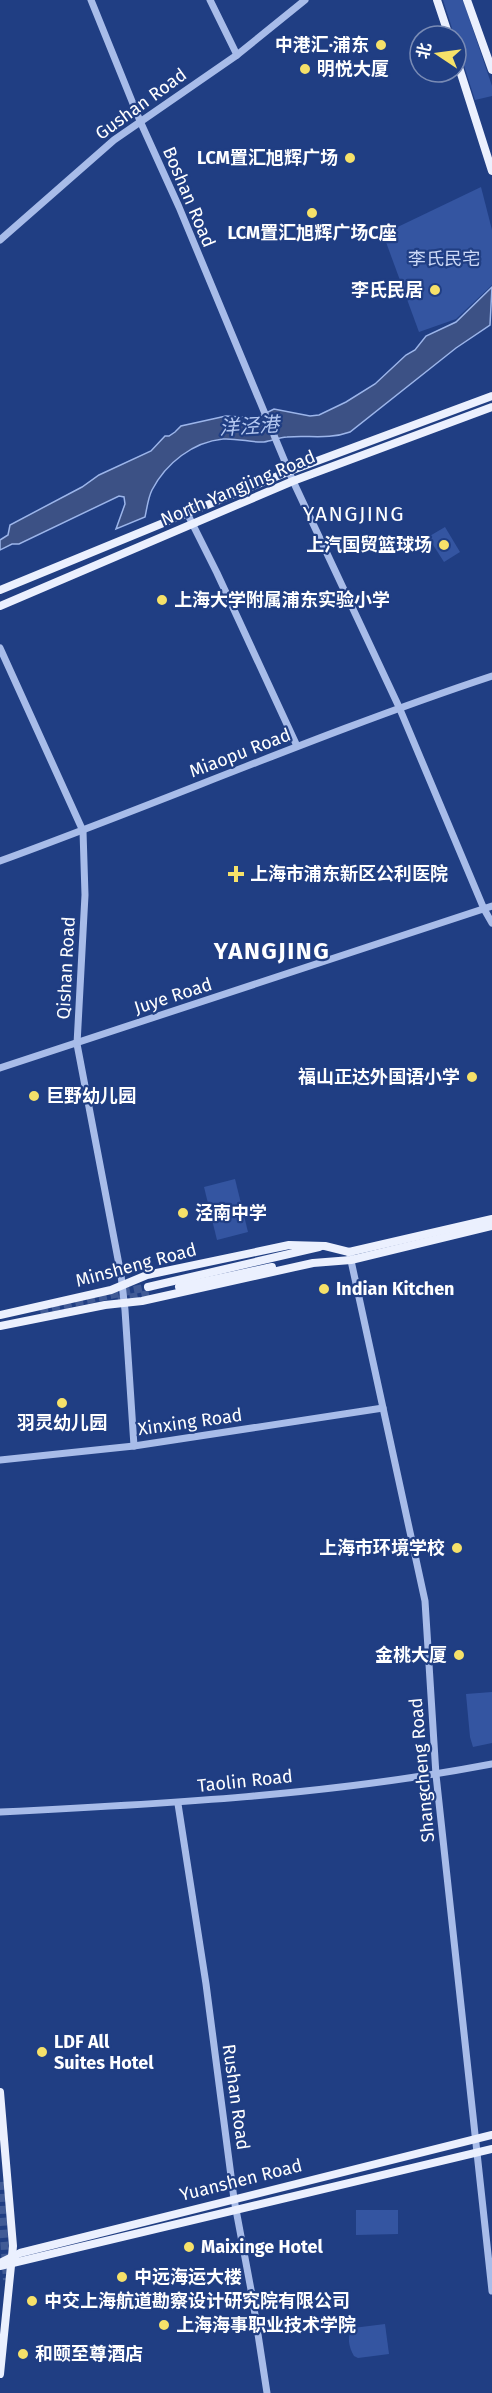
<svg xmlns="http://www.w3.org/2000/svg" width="492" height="2393" viewBox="0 0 492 2393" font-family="'Fira Sans','Noto Sans SC',sans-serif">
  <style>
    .green { fill: #3455a1 }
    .water { fill: #3c5185; stroke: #9cb5ea; stroke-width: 1.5 }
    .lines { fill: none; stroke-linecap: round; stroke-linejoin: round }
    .major-tunnel { stroke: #415b96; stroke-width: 8; stroke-dasharray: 8 4; stroke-linecap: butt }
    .minor { stroke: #a8bce9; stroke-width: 7 }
    .major { stroke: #ebf0fe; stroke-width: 8 }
    .poi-dot { fill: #f6e169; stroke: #203e83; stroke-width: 2 }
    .labels { text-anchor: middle; stroke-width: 4.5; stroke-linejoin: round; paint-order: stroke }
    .poi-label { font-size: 18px; font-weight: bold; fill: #fff; stroke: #203e83; text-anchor: start }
    .street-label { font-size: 18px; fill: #fff; stroke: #203e83 }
    .park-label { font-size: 18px; fill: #ccd9f7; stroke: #203e83 }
    .water-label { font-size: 20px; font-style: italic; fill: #b3c7f0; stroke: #203e83 }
    .quarter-label { font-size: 21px; letter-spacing: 1.5px; fill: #fff; stroke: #203e83 }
    .district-label { font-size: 24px; font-weight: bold; letter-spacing: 1.5px; fill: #fff; stroke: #203e83 }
  </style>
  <rect width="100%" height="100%" fill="#203e83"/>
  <g class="green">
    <path d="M443,0H463L492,86V96L475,100Z"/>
    <path d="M481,187L492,230V285L456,319L419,332L383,234Z"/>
    <path d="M445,527L460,552L444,562L428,537Z"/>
    <path d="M235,1179L248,1232L217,1240L204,1187Z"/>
    <path d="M492,1692V1743L473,1747L470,1737L466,1694Z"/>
    <path d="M356,2210H398V2234L356,2235Z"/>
    <path d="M385,2324L389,2354L358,2358L354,2356C349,2348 346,2335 353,2328Z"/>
  </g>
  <path class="water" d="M492,287L490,325L456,348L350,432C328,440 309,435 287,437C279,437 272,441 264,442C253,443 237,438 223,439C193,442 166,463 152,490C148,498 147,508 145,517L116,529L125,504L124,497L119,496L19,544H12L0,550V540L8,535L10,525L82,487L99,475L151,451L165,436H169L175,432L181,426L226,416L256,418L274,409L310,416L319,415L346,402L375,384L406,355L415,350L426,336L456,322Z"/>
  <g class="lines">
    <g class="major-tunnel">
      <path d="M118,1300L149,1294"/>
      <path d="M40,1310L148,1287"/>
      <path d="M0,2182L7,2280"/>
    </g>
    <g class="minor">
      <path d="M91,0L140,121L179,207L293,481L399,707L484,909L492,923"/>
      <path d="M210,0L237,55"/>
      <path d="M0,240L114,140L237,55L305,0"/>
      <path d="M187,513L217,573L297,746"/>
      <path d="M0,648L83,831L85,895L77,1044L121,1275L125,1310L134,1446"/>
      <path d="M0,861C165,801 326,731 492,676"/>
      <path d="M0,1068L492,906"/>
      <path d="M350,1256L425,1601L436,1775L492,2291"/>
      <path d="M0,1460L134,1446L383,1408"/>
      <path d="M178,1804L206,1984L234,2199L252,2295L267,2393"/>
      <path d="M0,1812C164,1804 330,1795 492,1764"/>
    </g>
    <g class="major">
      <path d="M437,0L449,36"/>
      <path d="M467,0L492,70"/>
      <path d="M456,58L492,171"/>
      <path d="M0,590L290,471L492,396"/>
      <path d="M0,606L293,481L492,407"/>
      <path d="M148,1287L319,1247"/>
      <path d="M179,1287L272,1267"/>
      <path d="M0,1315L111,1290L147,1275L289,1245L325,1246L349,1252L492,1219"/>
      <path d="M0,1326L105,1305L142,1301L313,1263L351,1260L492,1226"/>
      <path d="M0,2092L13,2246L0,2374"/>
      <path d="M0,2263L20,2253L492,2135"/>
      <path d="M0,2266L492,2149"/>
    </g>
  </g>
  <g class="poi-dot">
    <circle cx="381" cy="45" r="6"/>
    <circle cx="305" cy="69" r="6"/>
    <circle cx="350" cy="158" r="6"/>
    <circle cx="312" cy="213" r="6"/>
    <circle cx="435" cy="290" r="6"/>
    <circle cx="444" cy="545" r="6"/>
    <circle cx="162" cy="600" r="6"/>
    <path d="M233 865h6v6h6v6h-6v6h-6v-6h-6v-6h6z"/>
    <circle cx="472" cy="1077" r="6"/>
    <circle cx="34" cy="1096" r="6"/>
    <circle cx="183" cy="1213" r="6"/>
    <circle cx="324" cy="1289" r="6"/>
    <circle cx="62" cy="1403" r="6"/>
    <circle cx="457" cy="1548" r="6"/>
    <circle cx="459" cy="1655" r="6"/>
    <circle cx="42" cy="2052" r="6"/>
    <circle cx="189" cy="2247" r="6"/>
    <circle cx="122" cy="2277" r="6"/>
    <circle cx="32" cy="2301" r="6"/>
    <circle cx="164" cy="2325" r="6"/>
    <circle cx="23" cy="2354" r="6"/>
  </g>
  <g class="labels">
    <g class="poi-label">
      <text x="369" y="51" text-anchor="end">中港汇·浦东</text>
      <text x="317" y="75">明悦大厦</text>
      <text x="338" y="164" text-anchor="end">LCM置汇旭辉广场</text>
      <text x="312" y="239" text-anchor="middle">LCM置汇旭辉广场C座</text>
      <text x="423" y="296" text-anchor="end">李氏民居</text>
      <text x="432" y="551" text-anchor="end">上汽国贸篮球场</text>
      <text x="174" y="606">上海大学附属浦东实验小学</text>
      <text x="250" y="880">上海市浦东新区公利医院</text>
      <text x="460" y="1083" text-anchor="end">福山正达外国语小学</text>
      <text x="46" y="1102">巨野幼儿园</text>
      <text x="195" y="1219">泾南中学</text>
      <text x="336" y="1295">Indian Kitchen</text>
      <text x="62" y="1429" text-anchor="middle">羽灵幼儿园</text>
      <text x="445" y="1554" text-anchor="end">上海市环境学校</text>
      <text x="447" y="1661" text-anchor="end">金桃大厦</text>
      <text x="54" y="2048">LDF All<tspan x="54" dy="21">Suites Hotel</tspan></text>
      <text x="201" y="2253">Maixinge Hotel</text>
      <text x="134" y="2283">中远海运大楼</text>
      <text x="44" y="2307">中交上海航道勘察设计研究院有限公司</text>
      <text x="176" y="2331">上海海事职业技术学院</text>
      <text x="35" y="2360">和颐至尊酒店</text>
    </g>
    <g class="street-label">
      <text transform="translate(141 104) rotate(-36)" y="6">Gushan Road</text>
      <text transform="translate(189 197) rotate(67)" y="6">Boshan Road</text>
      <text transform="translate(238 488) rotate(-23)" y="6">North Yangjing Road</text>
      <text transform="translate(240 753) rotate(-21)" y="6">Miaopu Road</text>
      <text transform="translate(66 968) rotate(-87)" y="6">Qishan Road</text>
      <text transform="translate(173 996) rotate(-18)" y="6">Juye Road</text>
      <text transform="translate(136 1265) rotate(-15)" y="6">Minsheng Road</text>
      <text transform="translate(190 1422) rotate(-8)" y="6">Xinxing Road</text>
      <text transform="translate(422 1770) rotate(-95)" y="6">Shangcheng Road</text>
      <text transform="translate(245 1781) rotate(-6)" y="6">Taolin Road</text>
      <text transform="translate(236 2097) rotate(82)" y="6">Rushan Road</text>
      <text transform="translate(241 2180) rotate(-14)" y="6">Yuanshen Road</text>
    </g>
    <g class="park-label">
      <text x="444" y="265">李氏民宅</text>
    </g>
    <g class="water-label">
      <text transform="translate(249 426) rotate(-4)" y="7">洋泾港</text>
    </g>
    <g class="quarter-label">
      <text x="354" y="521">YANGJING</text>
    </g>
    <g class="district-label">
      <text x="272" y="959">YANGJING</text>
    </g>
  </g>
  <g transform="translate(438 54) rotate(283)"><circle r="28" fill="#203e83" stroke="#798bb5" stroke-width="1.5"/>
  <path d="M0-4.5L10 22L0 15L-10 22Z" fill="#f6e169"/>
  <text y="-9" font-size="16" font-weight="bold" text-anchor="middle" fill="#ffffff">北</text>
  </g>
</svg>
